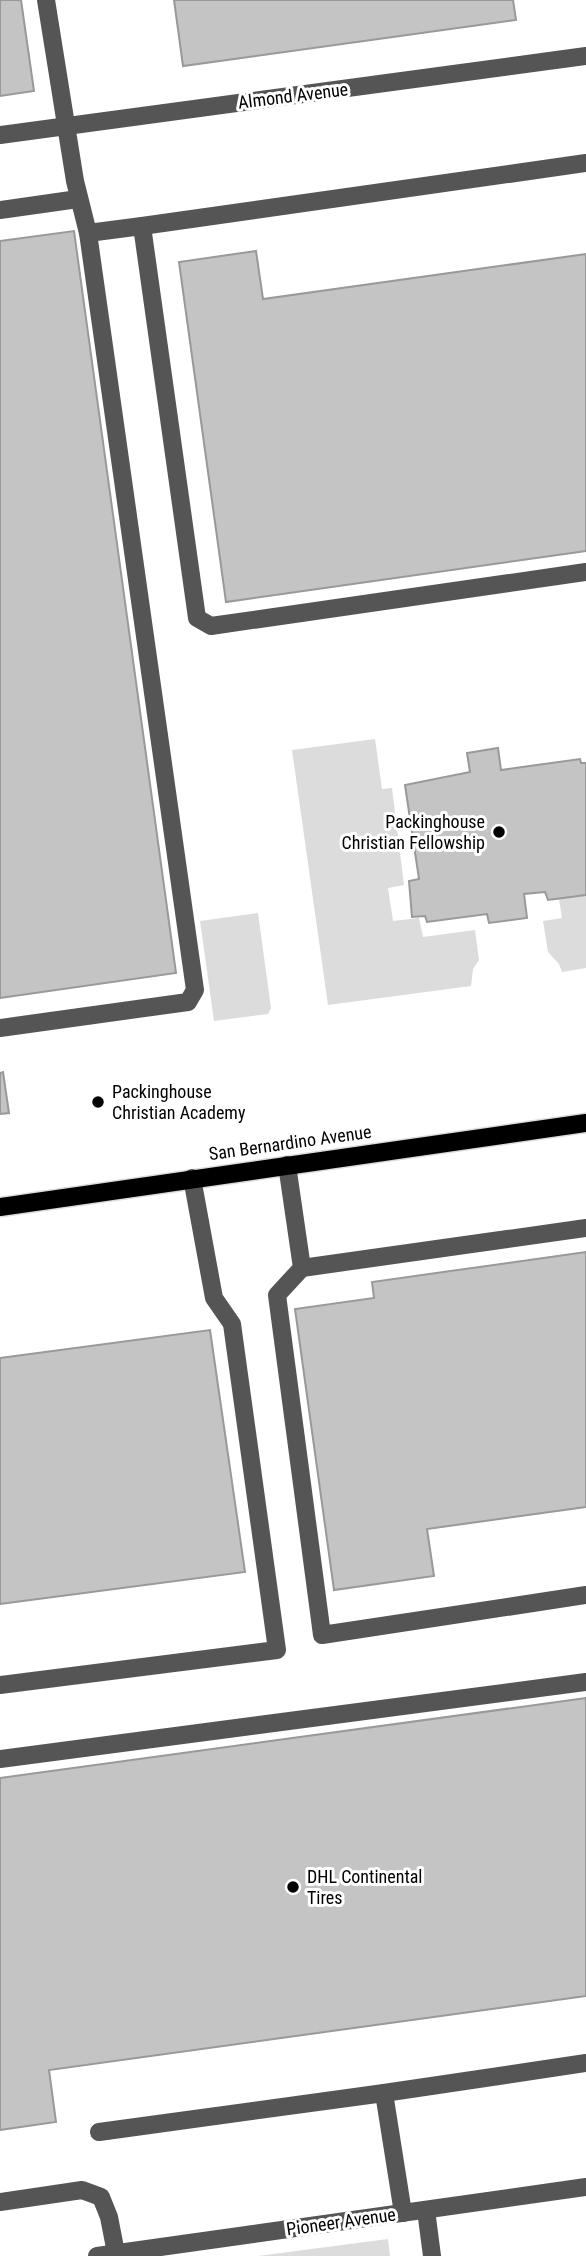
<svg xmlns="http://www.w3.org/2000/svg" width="586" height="2256" viewBox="0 0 586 2256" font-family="'Roboto Condensed',sans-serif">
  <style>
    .green { fill: #dcdcdc }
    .building { fill: #c4c4c4; stroke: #999; stroke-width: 2 }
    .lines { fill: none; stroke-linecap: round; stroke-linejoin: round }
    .major-casing { stroke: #dbdbdb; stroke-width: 21 }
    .minor { stroke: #555; stroke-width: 18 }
    .major { stroke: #000; stroke-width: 18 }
    .poi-dot { fill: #000; stroke: #fff; stroke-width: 2.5 }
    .labels { text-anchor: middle; stroke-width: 6; stroke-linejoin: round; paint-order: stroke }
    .street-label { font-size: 18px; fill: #000; stroke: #fff }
    .poi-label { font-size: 18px; fill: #000; stroke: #fff; text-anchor: start }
  </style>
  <rect width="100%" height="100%" fill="#fff"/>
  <g class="green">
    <path d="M375,739L382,789L392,788L404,885L388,888L393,921L419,918L423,937L475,930L479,960L473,969L471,986L328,1005L292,750Z"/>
    <path d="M586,895V968L562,972L559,964L548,952L543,921L562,918L559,899Z"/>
    <path d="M258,913L271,1008L268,1014L214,1021L200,921Z"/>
    <path d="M388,2239L390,2256H258Z"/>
  </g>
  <g class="building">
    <path d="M0,0H21L34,91L0,96Z"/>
    <path d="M174,0H513L516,20L183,66Z"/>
    <path d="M74,231L176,973L0,998V241Z"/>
    <path d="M256,251L263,299L586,254V551L226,602L179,262Z"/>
    <path d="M498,748L501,770L580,759L581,763H586V895L548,900L545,892L524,894L527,918L489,923L487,914L427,922L425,916L412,917L409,881L419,879L405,785L470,772L467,753Z"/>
    <path d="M3,1072L9,1113L0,1114V1073Z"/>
    <path d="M586,1252V1507L427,1529L434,1576L334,1590L295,1309L374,1298L372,1282Z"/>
    <path d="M210,1330L245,1572L0,1604V1358Z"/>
    <path d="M586,1698V1996L49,2070L56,2122L0,2130V1778Z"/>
  </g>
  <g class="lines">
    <g class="major-casing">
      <path id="major" d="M0,1207L586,1123"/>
    </g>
    <g class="minor">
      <path d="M46,0L75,181L88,233L142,226L197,618L211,626L586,572"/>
      <path d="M0,135L586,56"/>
      <path d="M0,210L78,199"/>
      <path d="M142,226L586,163"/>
      <path d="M0,1028L188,1002L195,990L88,233"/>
      <path d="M287,1165L302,1268L277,1295L322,1635L586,1595"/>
      <path d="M302,1268L586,1228"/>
      <path d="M0,1685L277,1650L232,1324L214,1298L192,1178"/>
      <path d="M0,1759L586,1682"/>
      <path d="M99,2132L384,2093"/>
      <path d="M0,2202L82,2190L101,2197L109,2217L116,2253"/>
      <path d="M426,2210L432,2256"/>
      <path d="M403,2213L384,2093L586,2063"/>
      <path d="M97,2256L586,2187"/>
    </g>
    <use href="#major" class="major"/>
  </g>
  <g class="poi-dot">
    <circle cx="499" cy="832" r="7"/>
    <circle cx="98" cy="1102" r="7"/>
    <circle cx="293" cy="1887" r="7"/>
  </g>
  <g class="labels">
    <g class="street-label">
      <text transform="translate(293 96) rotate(-7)" y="6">Almond Avenue</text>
      <text transform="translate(290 1143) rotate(-8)" y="6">San Bernardino Avenue</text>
      <text transform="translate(341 2222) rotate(-8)" y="6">Pioneer Avenue</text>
    </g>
    <g class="poi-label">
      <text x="485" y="828" text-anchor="end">Packinghouse<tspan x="485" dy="21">Christian Fellowship</tspan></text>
      <text x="112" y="1098">Packinghouse<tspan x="112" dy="21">Christian Academy</tspan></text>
      <text x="307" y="1883">DHL Continental<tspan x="307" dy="21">Tires</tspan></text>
    </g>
  </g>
</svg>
